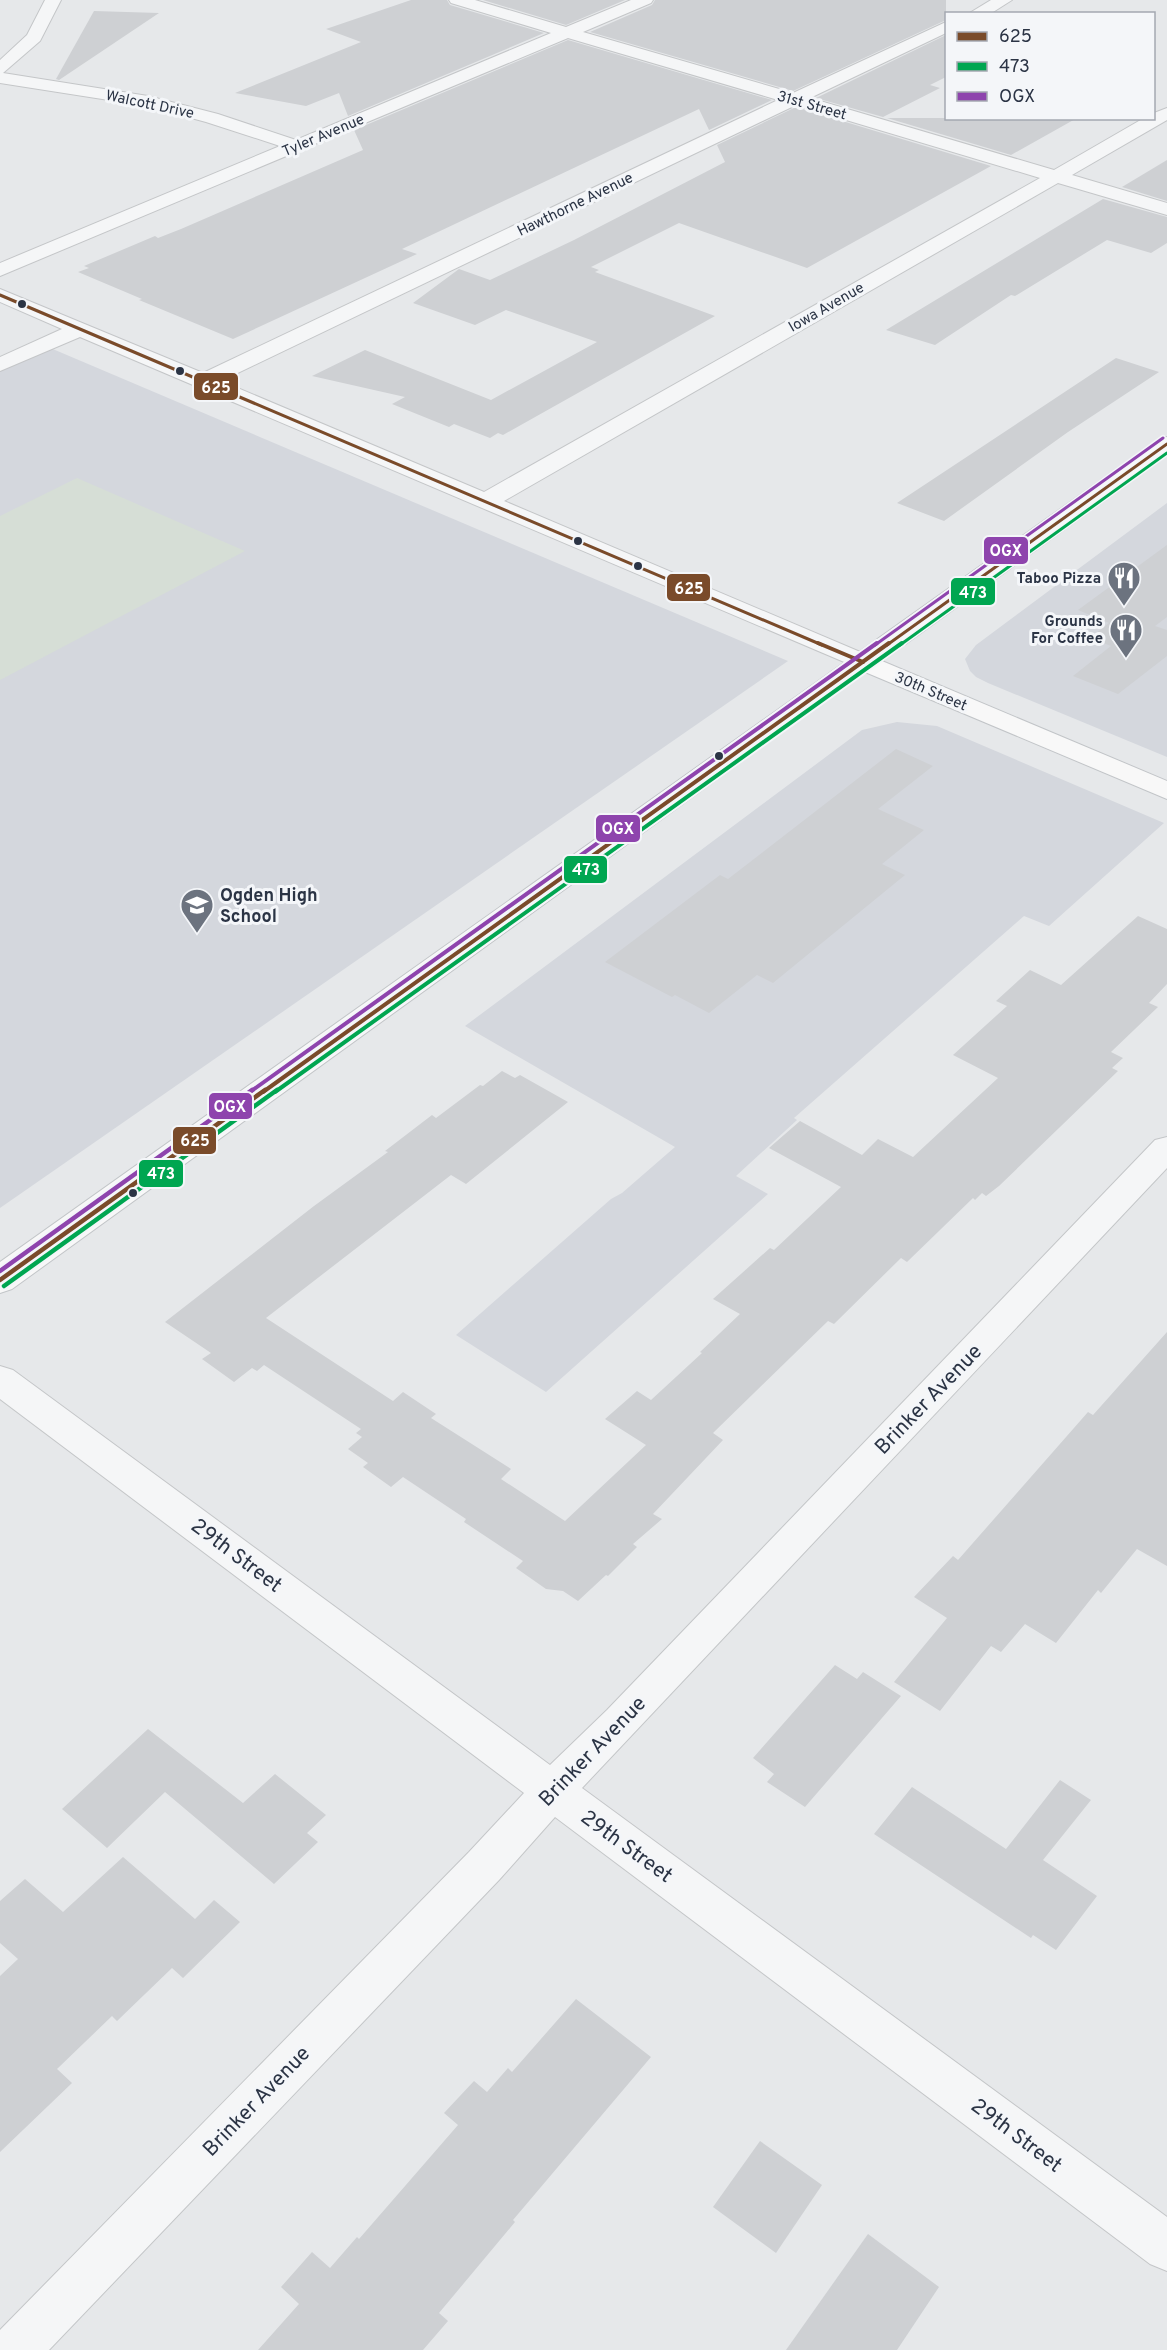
<svg xmlns="http://www.w3.org/2000/svg" width="1167" height="2350" viewBox="0 0 1167 2350" font-family="Overpass,sans-serif">
  <style>
    .built { fill: #d4d7dd }
    .green { fill: #d6ded6 }
    .building { fill: #ced0d3 }
    .lines { fill: none; stroke-linecap: round; stroke-linejoin: round }
    .minor-casing { stroke: #c4c6c8; stroke-width: 2 }
    .major-casing { stroke: #c2c5c8; stroke-width: 2 }
    .minor { fill: #f5f6f7; fill-rule: evenodd }
    .major { fill: #f8f8f8; fill-rule: evenodd }
    .bus-1-far2-casing { stroke: #f4f6f9; stroke-width: 6 }
    .bus-1-far1-casing { stroke: #f4f6f9; stroke-width: 8 }
    .bus-1-casing { stroke: #f4f6f9; stroke-width: 9 }
    .bus-2-far2-casing { stroke: #f4f6f9; stroke-width: 6 }
    .bus-2-far1-casing { stroke: #f4f6f9; stroke-width: 8 }
    .bus-2-casing { stroke: #f4f6f9; stroke-width: 9 }
    .bus-3-far2-casing { stroke: #f4f6f9; stroke-width: 6 }
    .bus-3-far1-casing { stroke: #f4f6f9; stroke-width: 8 }
    .bus-3-casing { stroke: #f4f6f9; stroke-width: 9 }
    .bus-1-far2 { stroke: #7a4b2a; stroke-width: 3 }
    .bus-1-far1 { stroke: #7a4b2a; stroke-width: 4 }
    .bus-1 { stroke: #7a4b2a; stroke-width: 4.5 }
    .bus-2-far2 { stroke: #00a651; stroke-width: 3 }
    .bus-2-far1 { stroke: #00a651; stroke-width: 4 }
    .bus-2 { stroke: #00a651; stroke-width: 4.5 }
    .bus-3-far2 { stroke: #8e44ad; stroke-width: 3 }
    .bus-3-far1 { stroke: #8e44ad; stroke-width: 4 }
    .bus-3 { stroke: #8e44ad; stroke-width: 4.5 }
    .bus-dot { fill: #2b3445; stroke: #f4f6f9; stroke-width: 2 }
    .labels { text-anchor: middle; stroke-width: 6; stroke-linejoin: round; paint-order: stroke }
    .far-street-label { font-size: 15px; fill: #2b3445; stroke: #f4f6f9 }
    .far-poi-label { font-size: 15px; font-weight: bold; fill: #2b3445; stroke: #f4f6f9; text-anchor: end }
    .poi-label { font-size: 18px; font-weight: bold; fill: #2b3445; stroke: #f4f6f9; text-anchor: start }
    .near-street-label { font-size: 21px; fill: #2b3445; stroke: #f4f6f9 }
    .line-badge { stroke: #f4f6f9; stroke-width: 2 }
    .badge-label { font-size: 16px; text-anchor: middle; font-weight: bold; fill: #fff }
  </style>
  <rect width="100%" height="100%" fill="#e6e8ea"/>
  <g class="built">
    <path d="M48,347L788,661L0,1208V369Z"/>
    <path d="M1167,503V757L988,683L976,677L970,671L965,659L976,645Z"/>
    <path d="M897,722L937,726L1164,823L1049,926L1024,916L794,1118L797,1120L736,1176L768,1194L546,1392L456,1335L611,1199L622,1193L675,1147L465,1026L862,730Z"/>
  </g>
  <path class="green" d="M77,478L245,551L0,680V516Z"/>
  <g class="building">
    <path d="M411,0H447L450,5L544,33L348,116L339,93L306,106L235,93L361,42L326,29Z"/>
    <path d="M483,0H625L566,25Z"/>
    <path d="M655,0H946V20L793,91L590,32L652,5Z"/>
    <path d="M94,11L159,13L59,80L56,79Z"/>
    <path d="M946,35V77L930,85L940,88L883,117L816,98Z"/>
    <path d="M568,40L772,100L709,130L699,109L402,249L417,254L233,339L139,300L142,299L78,272L89,268L84,266L155,236L158,238L181,229L363,150L354,130Z"/>
    <path d="M796,107L991,166L807,268L679,223L591,267L599,270L595,272L715,316L503,435L498,433L490,438L454,424L449,427L392,404L405,397L312,376L365,350L491,400L597,342L506,310L475,325L413,303L459,269L490,280L574,240L725,162L717,145Z"/>
    <path d="M887,118H1077L1011,155Z"/>
    <path d="M1167,160V201L1122,187Z"/>
    <path d="M1103,199L1167,217V243L1151,253L1107,240L1015,296L1011,295L935,345L886,330Z"/>
    <path d="M1116,358L1159,372L1068,432L944,521L897,503Z"/>
    <path d="M1167,545V617L1155,626L1167,630V656L1118,694L1073,676L1111,646L1090,638L1109,623L1078,610Z"/>
    <path d="M896,749L933,766L878,809L924,830L882,864L905,875L773,983L757,975L709,1013L675,995L672,997L605,962L720,875L728,879Z"/>
    <path d="M1138,916L1167,929V984L1149,1003L1158,1007L1111,1052L1123,1058L1112,1068L1118,1071L999,1186L986,1196L982,1193L975,1200L973,1198L907,1262L901,1258L834,1324L828,1321L713,1433L723,1440L653,1514L662,1519L633,1544L637,1547L608,1576L606,1575L578,1601L563,1591L546,1589L516,1568L523,1561L464,1522L466,1519L403,1477L391,1487L363,1467L368,1463L348,1449L362,1437L356,1433L361,1429L264,1365L257,1371L252,1368L234,1382L202,1359L211,1353L165,1322L314,1206L388,1152L385,1151L432,1115L436,1118L480,1085L483,1086L502,1071L515,1078L520,1075L568,1102L466,1184L451,1175L266,1318L393,1401L403,1392L436,1414L431,1418L511,1469L501,1479L565,1521L646,1445L605,1419L637,1391L651,1400L702,1353L700,1352L740,1314L713,1299L770,1248L774,1250L841,1187L769,1148L800,1121L862,1155L878,1139L913,1157L998,1078L953,1055L1007,1006L996,1001L1030,970L1061,985Z"/>
    <path d="M1167,1332V1566L1137,1549L1101,1593L1098,1590L1056,1643L1025,1624L1001,1652L991,1646L940,1711L894,1682L947,1618L914,1597L953,1556L958,1560L1088,1412L1093,1415Z"/>
    <path d="M835,1665L857,1679L863,1672L901,1696L805,1807L767,1782L774,1774L753,1758Z"/>
    <path d="M148,1729L243,1803L275,1774L326,1815L307,1833L318,1842L274,1884L165,1792L107,1848L62,1809Z"/>
    <path d="M1060,1780L1091,1800L1043,1860L1097,1896L1056,1950L1033,1935L1031,1938L874,1834L912,1787L1006,1849Z"/>
    <path d="M123,1857L195,1919L214,1900L240,1922L183,1978L172,1968L117,2021L112,2016L57,2069L72,2083L0,2152V1976L18,1959L0,1943V1901L25,1879L63,1912Z"/>
    <path d="M576,1999L651,2057L513,2220L515,2222L439,2313L448,2321L423,2350H258L299,2304L281,2287L312,2252L330,2268L357,2237L359,2239L458,2125L444,2113L474,2081L487,2092L508,2068L512,2072Z"/>
    <path d="M760,2141L822,2185L776,2253L713,2207Z"/>
    <path d="M868,2234L939,2287L897,2350H786Z"/>
  </g>
  <g class="lines">
    <g class="minor-casing">
      <g id="minor">
        <path d="M45,0H61L40,41L3,73L148,96L218,114L296,140L551,33L451,3L449,0H475L566,27L631,0H653L651,3L583,32L793,93L946,22V33L810,98L1054,170L1144,118H1154V113L1167,108V120L1072,175L1167,203V215L1058,183L504,501L872,657L876,662L872,667L863,670L80,337L0,371V357L62,329L0,302V289L203,373L778,100L568,38L0,276V263L280,146L206,122L147,106L0,83V60L27,35ZM796,105L1040,178L484,492L221,381Z"/>
        <path d="M991,0H1012L990,14H968Z"/>
        <path d="M1167,1137V1168L582,1788L1167,2217V2271L1150,2264L555,1817L499,1880L49,2350H0V2330L469,1852L524,1793L0,1399V1366L13,1370L550,1765L607,1710L1155,1140Z"/>
      </g>
    </g>
    <g class="major-casing">
      <path id="major" d="M1167,437V455L882,661L1167,781V799L865,672L12,1289L0,1293V1262L1159,439Z"/>
    </g>
    <use href="#minor" class="minor"/>
    <use href="#major" class="major"/>
    <g class="bus-1-far2-casing">
      <g id="bus-1-far2">
        <path d="M0,295L822,645"/>
        <path d="M887,645L1167,444"/>
      </g>
    </g>
    <g class="bus-1-far1-casing">
      <g id="bus-1-far1">
        <path d="M818,643L863,662"/>
        <path d="M263,1092L889,643"/>
      </g>
    </g>
    <g class="bus-1-casing">
      <path id="bus-1" d="M0,1280L265,1090"/>
    </g>
    <g class="bus-2-far2-casing">
      <path id="bus-2-far2" d="M900,645L1167,453"/>
    </g>
    <g class="bus-2-far1-casing">
      <path id="bus-2-far1" d="M275,1092L902,643"/>
    </g>
    <g class="bus-2-casing">
      <path id="bus-2" d="M4,1286L277,1090"/>
    </g>
    <g class="bus-3-far2-casing">
      <path id="bus-3-far2" d="M875,645L1163,438"/>
    </g>
    <g class="bus-3-far1-casing">
      <path id="bus-3-far1" d="M250,1092L877,643"/>
    </g>
    <g class="bus-3-casing">
      <path id="bus-3" d="M0,1271L252,1090"/>
    </g>
    <use href="#bus-1-far2" class="bus-1-far2"/>
    <use href="#bus-1-far1" class="bus-1-far1"/>
    <use href="#bus-1" class="bus-1"/>
    <use href="#bus-2-far2" class="bus-2-far2"/>
    <use href="#bus-2-far1" class="bus-2-far1"/>
    <use href="#bus-2" class="bus-2"/>
    <use href="#bus-3-far2" class="bus-3-far2"/>
    <use href="#bus-3-far1" class="bus-3-far1"/>
    <use href="#bus-3" class="bus-3"/>
  </g>
  <defs>
    <g id="restaurant-pin" transform="scale(1.725)"><path d="M0 17L-7.5 6A9.5 9.5 0 1 1 7.5 6Z" fill="#6c737f" stroke="#f4f6f9"/><path d="M-5-6h1v4h1v-4h1v4h1v-4h1v5L-1.5 .5V6h-2V.5L-5-1ZM5-6V6H3V1.5H1.5Q1.5-4 5-6Z" fill="#fff"/></g>
    <g id="school-pin" transform="scale(1.725)"><path d="M0 17L-7.5 6A9.5 9.5 0 1 1 7.5 6Z" fill="#6c737f" stroke="#f4f6f9"/><path d="M0-5L7-2L0 1L-7-2ZM-4 1L0 2.5L4 1V4Q0 6-4 4Z" fill="#fff"/></g>
  </defs>
  <g fill-rule="evenodd">
    <use href="#restaurant-pin" x="1124" y="578"/>
    <use href="#restaurant-pin" x="1126" y="630"/>
    <use href="#school-pin" x="197" y="905"/>
  </g>
  <g class="bus-dot">
    <circle cx="22" cy="304" r="5"/>
    <circle cx="180" cy="371" r="5"/>
    <circle cx="578" cy="541" r="5"/>
    <circle cx="638" cy="566" r="5"/>
    <circle cx="719" cy="756" r="5"/>
    <circle cx="133" cy="1193" r="5"/>
  </g>
  <g class="labels">
    <g class="far-street-label">
      <text transform="translate(150 104) rotate(12)" y="5">Walcott Drive</text>
      <text transform="translate(812 105) rotate(16)" y="5">31st Street</text>
      <text transform="translate(323 135) rotate(-23)" y="5">Tyler Avenue</text>
      <text transform="translate(575 204) rotate(-26)" y="5">Hawthorne Avenue</text>
      <text transform="translate(826 307) rotate(-30)" y="5">Iowa Avenue</text>
      <text transform="translate(931 691) rotate(23)" y="5">30th Street</text>
    </g>
    <g class="far-poi-label">
      <text x="1101" y="583">Taboo Pizza</text>
      <text x="1103" y="626">Grounds<tspan x="1103" dy="17">For Coffee</tspan></text>
    </g>
    <g class="poi-label">
      <text x="220" y="901">Ogden High<tspan x="220" dy="21">School</tspan></text>
    </g>
    <g class="near-street-label">
      <text transform="translate(928 1399) rotate(-46)" y="7">Brinker Avenue</text>
      <text transform="translate(237 1555) rotate(37)" y="7">29th Street</text>
      <text transform="translate(592 1751) rotate(-46)" y="7">Brinker Avenue</text>
      <text transform="translate(627 1846) rotate(36)" y="7">29th Street</text>
      <text transform="translate(256 2101) rotate(-46)" y="7">Brinker Avenue</text>
      <text transform="translate(1017 2135) rotate(37)" y="7">29th Street</text>
    </g>
  </g>
  <g class="line-badge">
    <rect x="193" y="372" width="46" height="29" rx="6" fill="#7a4b2a"/>
    <rect x="983" y="536" width="46" height="29" rx="6" fill="#8e44ad"/>
    <rect x="666" y="573" width="45" height="29" rx="6" fill="#7a4b2a"/>
    <rect x="950" y="577" width="46" height="29" rx="6" fill="#00a651"/>
    <rect x="595" y="814" width="46" height="29" rx="6" fill="#8e44ad"/>
    <rect x="563" y="855" width="45" height="29" rx="6" fill="#00a651"/>
    <rect x="208" y="1092" width="45" height="28" rx="6" fill="#8e44ad"/>
    <rect x="172" y="1126" width="45" height="29" rx="6" fill="#7a4b2a"/>
    <rect x="138" y="1159" width="46" height="29" rx="6" fill="#00a651"/>
  </g>
  <g class="badge-label">
    <text x="216" y="393">625</text>
    <text x="1006" y="556">OGX</text>
    <text x="689" y="594">625</text>
    <text x="973" y="598">473</text>
    <text x="618" y="834">OGX</text>
    <text x="586" y="875">473</text>
    <text x="230" y="1112">OGX</text>
    <text x="195" y="1146">625</text>
    <text x="161" y="1179">473</text>
  </g>
  <rect x="945" y="12" width="210" height="108" fill="#f4f6f9" stroke="#a4a8b1" stroke-width="1.5"/>
  <rect x="957" y="32" width="30" height="9" fill="#7a4b2a" stroke="#a4a8b1" stroke-width="1.5"/>
  <text x="999" y="42" font-size="18" fill="#2b3445">625</text>
  <rect x="957" y="62" width="30" height="9" fill="#00a651" stroke="#a4a8b1" stroke-width="1.5"/>
  <text x="999" y="72" font-size="18" fill="#2b3445">473</text>
  <rect x="957" y="92" width="30" height="9" fill="#8e44ad" stroke="#a4a8b1" stroke-width="1.5"/>
  <text x="999" y="102" font-size="18" fill="#2b3445">OGX</text>
</svg>
